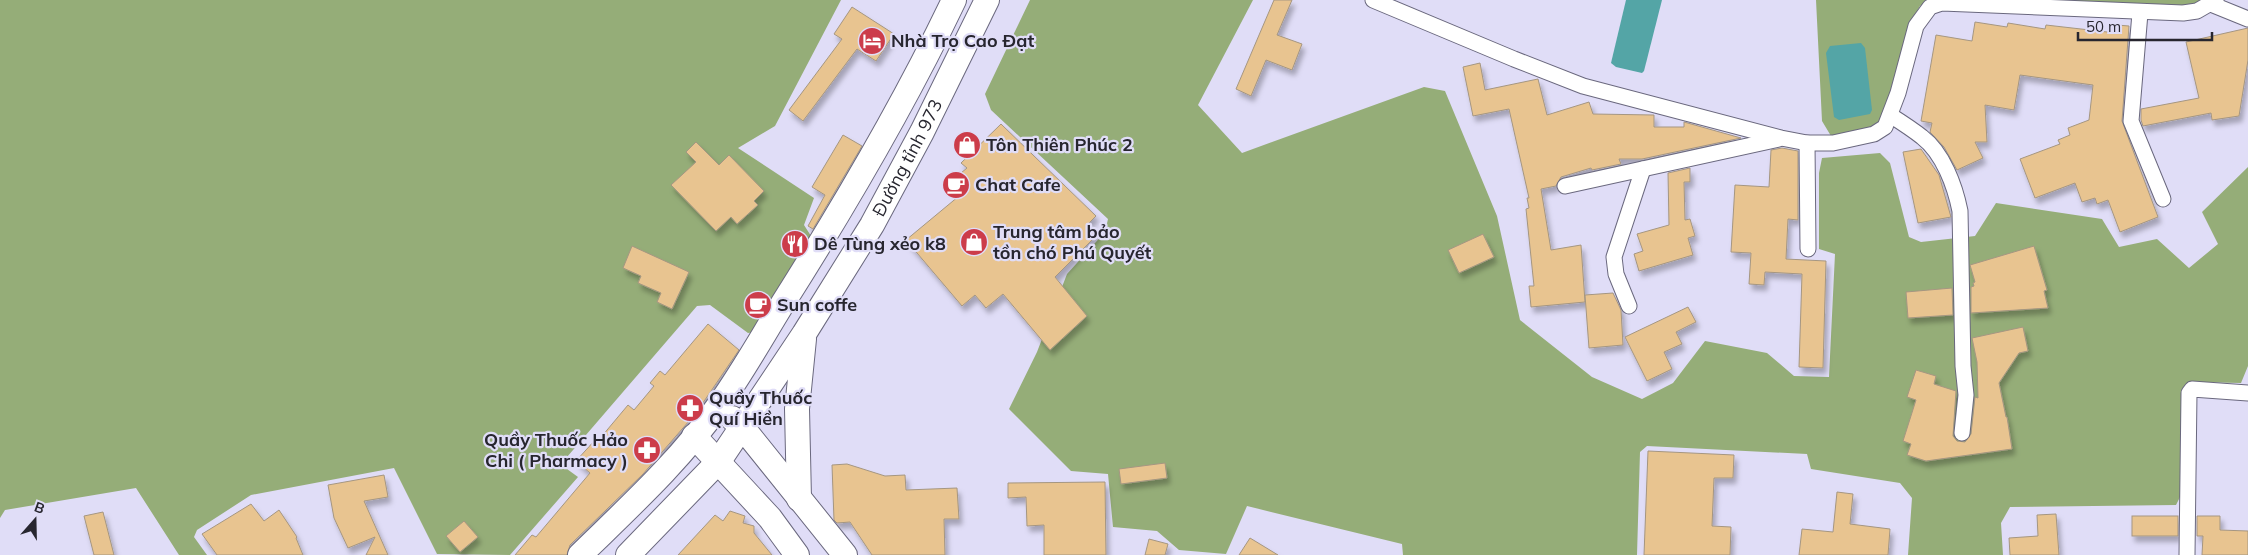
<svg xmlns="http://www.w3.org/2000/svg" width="2248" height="555" viewBox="0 0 2248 555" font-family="Mulish,sans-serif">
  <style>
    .forest { fill: #95ad78 }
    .water { fill: #54a5a6 }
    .building { fill: #e8c490; stroke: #a59681; filter: url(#shadow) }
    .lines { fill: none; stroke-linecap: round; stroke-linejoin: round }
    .street-casing { stroke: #6a687e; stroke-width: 17 }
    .primary-casing { stroke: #6a687e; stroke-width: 26 }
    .street { stroke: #fff; stroke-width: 15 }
    .primary { stroke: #fff; stroke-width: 24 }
    .labels { text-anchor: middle; stroke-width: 4.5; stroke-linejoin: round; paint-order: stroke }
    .poi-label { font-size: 18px; font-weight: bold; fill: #27262f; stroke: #e0ddf7; text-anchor: start }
    .street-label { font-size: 18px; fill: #27262f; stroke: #e0ddf7 }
  </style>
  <defs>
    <filter id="shadow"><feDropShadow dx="3" dy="5.5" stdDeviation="2.5" flood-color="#0004"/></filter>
  </defs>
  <rect width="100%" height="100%" fill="#e0ddf7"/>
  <g class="forest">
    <path d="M0,0H841L775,126L738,148L814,198L804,225L811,236L756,332L748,333L710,305L697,306L567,457V469L578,477L510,555L437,554L394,468L251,495L197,530L194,537L207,555H179L136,488L5,510L0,518Z"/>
    <path d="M1030,0H1253L1198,105L1242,153L1424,87L1445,91L1497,216L1520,320L1592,377L1642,399L1673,383L1705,341L1767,353L1794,376L1829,377L1835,254L1819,249V173L1822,158L1880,153L1890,163L1909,237L1921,242L1975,236L1996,203L2102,219L2119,247L2157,239L2189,268L2218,244L2202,212L2248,167V366L2241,383L2192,382L2181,495L2176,505L2010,507L2001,523L2003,555H1908L1912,498L1900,483L1811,469L1807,454L1647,446L1640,452L1637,555H1403L1402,544L1247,506L1226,554L1179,550L1157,531L1113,527L1108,474L1071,471L1009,409L1037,352L1067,274L1105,232L1108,219L991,110L985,94Z"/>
    <path d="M1816,0H1932L1920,6L1908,27L1882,121L1868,130L1831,136L1822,121Z"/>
    <path d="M2020,0H2205L2185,6Z"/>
  </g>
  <g class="water">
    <path d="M1626,0H1662L1644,71L1642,73L1616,67L1611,63Z"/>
    <path d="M1861,43L1865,48L1872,110L1870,114L1839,120L1834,117L1826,53L1830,46Z"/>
  </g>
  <g class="building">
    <path d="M1274,0H1292L1277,35L1302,44L1292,70L1266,60L1251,96L1236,89Z"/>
    <path d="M852,7L894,34L876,61L857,49L803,121L789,110L842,39L834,34Z"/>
    <path d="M1975,22L2007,27L2008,23L2045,29L2046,25L2116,33L2117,25L2129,26L2122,121L2158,217L2120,232L2108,200L2097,204L2095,198L2082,202L2075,183L2035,198L2020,159L2060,144L2058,140L2070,135L2068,128L2089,120L2093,85L2020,75L2014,110L1985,105L1987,142H1975L1983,158L1957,170L1944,147L1930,132L1932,123L1921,121L1936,35L1972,41Z"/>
    <path d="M2248,28V60L2239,116L2212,120L2211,113L2143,126L2141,120V109L2199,98L2186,42Z"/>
    <path d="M1480,63L1485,90L1538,79L1547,115L1589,102L1593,114L1654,115V127H1684V122L1741,138L1642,159H1619L1621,164L1592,170L1591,168L1561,177L1556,186L1541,189L1551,250L1581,245L1585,302L1531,307L1529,286H1534L1526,209L1529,208L1527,198H1529L1509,109L1473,116L1463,67Z"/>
    <path d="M1001,124L1096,216L1088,224L1098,234L1055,277L1087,316L1050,350L1003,294L986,308L975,295L962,306L906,240L959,196L949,183L967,168L961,163Z"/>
    <path d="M843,135L862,146L813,229L808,226L825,195L812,187Z"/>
    <path d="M696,142L719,165L729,155L764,191L754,201L758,205L737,224L731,217L716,231L671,185L696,162L686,152Z"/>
    <path d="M1782,148L1798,151V220L1788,219L1786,259L1826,261L1823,368L1799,367L1802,274L1765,272L1764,285L1749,284L1751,253L1731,252L1735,185L1769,187L1771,150Z"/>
    <path d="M1921,149L1939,175L1951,217L1918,223L1903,152Z"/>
    <path d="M1690,168V182H1684L1685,220L1690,219L1695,236L1688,238L1693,255L1639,271L1634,254L1643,251L1637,234L1669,225L1668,173Z"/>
    <path d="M1483,234L1494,257L1459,273L1448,250Z"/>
    <path d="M632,246L689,272L672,309L657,302L661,293L638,283L641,276L623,268Z"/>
    <path d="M2034,246L2047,290L2044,291L2048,308L1971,313V287L1974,286L1973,283L1975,282L1970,265Z"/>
    <path d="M1952,288L1953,315L1908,318L1906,292Z"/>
    <path d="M1613,293L1621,310L1623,345L1589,348L1585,295Z"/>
    <path d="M1688,307L1696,322L1676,332L1682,344L1664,352L1672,369L1647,381L1625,337Z"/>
    <path d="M708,324L739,350L696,413L643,474L570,545L567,555H515L532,535L536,537L590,473L576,461L595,440L597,442L628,405L634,410L654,386L650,383L660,371L665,375Z"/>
    <path d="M2023,327L2028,351L2019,353L1999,383L2006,417H2007L2012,449L1926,461L1907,455L1911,444L1903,441L1916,400L1907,397L1916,370L1936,376L1934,384L1956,391L1953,436L1957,441L1965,442L1971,434L1975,397L1978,398L1977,362L1972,338Z"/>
    <path d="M1648,451L1734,455L1733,478H1714L1712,526L1731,527L1730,555H1644Z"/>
    <path d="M1165,463L1167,478L1121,484L1119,469Z"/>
    <path d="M847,464L885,476L905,475L906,490L957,488L959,519H944L945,555H872L850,522L837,523L834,520L832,465Z"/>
    <path d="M384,475L388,497L364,501L388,555H366L375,537L348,548L334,518L328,485Z"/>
    <path d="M1105,482L1106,555H1044V525L1027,526L1026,497L1008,498V483Z"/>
    <path d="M1837,492L1853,494L1850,524L1890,529L1888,555H1799L1802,529L1833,532Z"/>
    <path d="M251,504L264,521L279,510L297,537L296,538L303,555H217L202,534Z"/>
    <path d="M730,511L745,516L743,523L754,526V533L772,555H678L715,515L723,521Z"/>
    <path d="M103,512L114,555H94L84,516Z"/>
    <path d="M2056,514L2059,555H2010L2009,538L2038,536L2037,515Z"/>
    <rect x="2132" y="516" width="46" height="20"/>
    <path d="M2197,516H2220V530L2248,531V555H2202L2203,536H2197Z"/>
    <path d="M464,521L478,537L460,552L446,536Z"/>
    <path d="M1250,538L1278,555H1239Z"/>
    <path d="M1149,539L1168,544L1165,555H1145Z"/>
  </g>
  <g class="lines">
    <g class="street-casing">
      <g id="street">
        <path d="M1373,0L1514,59L1583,86L1781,138L1807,143H1833L1874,134L1885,127L1898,93L1916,26L1930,7L1942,3L2183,13L2197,11L2216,0"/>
        <path d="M2211,4L2248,19"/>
        <path d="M2140,13L2131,121L2163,199"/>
        <path d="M1890,115C1901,122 1912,129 1922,137C1943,153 1955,186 1960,211L1963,366L1966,395L1962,433"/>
        <path d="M1807,143L1808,249"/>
        <path d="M1565,186L1779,139"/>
        <path d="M1629,306L1616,274L1614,257L1643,169"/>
        <path d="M2187,555L2189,393L2192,389L2248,393"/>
      </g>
    </g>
    <g class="primary-casing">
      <g id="primary">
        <path d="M732,418L743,428L845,555"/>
        <path d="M694,436L770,518L797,555"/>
        <path d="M799,499L797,409L804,339"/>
        <path d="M580,555C628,508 680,461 719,405C742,373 762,337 783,303C845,205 904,105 954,0"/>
        <path id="s1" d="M628,555L719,461L804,334L872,225L922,132L987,0"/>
      </g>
    </g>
    <use href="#street" class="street"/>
    <use href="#primary" class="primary"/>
  </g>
  <defs>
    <g id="hotel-disc" transform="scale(1.4375)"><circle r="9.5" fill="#cc3c4a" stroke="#e0ddf7"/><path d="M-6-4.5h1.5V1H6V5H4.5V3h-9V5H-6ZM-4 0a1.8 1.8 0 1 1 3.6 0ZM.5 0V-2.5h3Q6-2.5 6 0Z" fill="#fff"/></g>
    <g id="shop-disc" transform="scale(1.4375)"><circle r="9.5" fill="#cc3c4a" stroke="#e0ddf7"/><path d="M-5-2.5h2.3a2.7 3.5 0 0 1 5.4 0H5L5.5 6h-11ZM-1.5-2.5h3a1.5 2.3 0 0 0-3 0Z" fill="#fff"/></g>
    <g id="cafe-disc" transform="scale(1.4375)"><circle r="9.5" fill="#cc3c4a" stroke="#e0ddf7"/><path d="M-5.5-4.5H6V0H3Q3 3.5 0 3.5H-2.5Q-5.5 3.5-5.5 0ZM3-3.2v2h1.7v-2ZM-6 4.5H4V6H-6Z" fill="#fff"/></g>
    <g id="restaurant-disc" transform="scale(1.4375)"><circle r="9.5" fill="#cc3c4a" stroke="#e0ddf7"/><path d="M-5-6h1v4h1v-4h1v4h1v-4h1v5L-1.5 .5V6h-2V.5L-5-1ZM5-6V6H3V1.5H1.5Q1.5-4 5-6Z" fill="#fff"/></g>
    <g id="pharmacy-disc" transform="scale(1.4375)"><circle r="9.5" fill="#cc3c4a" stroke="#e0ddf7"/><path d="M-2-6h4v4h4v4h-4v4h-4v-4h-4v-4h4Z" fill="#fff"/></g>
  </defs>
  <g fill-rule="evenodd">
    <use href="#hotel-disc" x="872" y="41"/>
    <use href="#shop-disc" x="967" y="145"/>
    <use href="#cafe-disc" x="956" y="185"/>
    <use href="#shop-disc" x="974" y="242"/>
    <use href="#restaurant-disc" x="795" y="244"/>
    <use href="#cafe-disc" x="758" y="305"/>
    <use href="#pharmacy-disc" x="690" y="408"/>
    <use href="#pharmacy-disc" x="647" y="450"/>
  </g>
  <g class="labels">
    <g class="poi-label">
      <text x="891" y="47">Nhà Trọ Cao Đạt</text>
      <text x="986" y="151">Tôn Thiên Phúc 2</text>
      <text x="975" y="191">Chat Cafe</text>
      <text x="993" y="238">Trung tâm bảo<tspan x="993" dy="21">tồn chó Phú Quyết</tspan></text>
      <text x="814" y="250">Dê Tùng xẻo k8</text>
      <text x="777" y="311">Sun coffe</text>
      <text x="709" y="404">Quầy Thuốc<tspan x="709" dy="21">Quí Hiền</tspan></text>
      <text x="628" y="446" text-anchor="end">Quầy Thuốc Hảo<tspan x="628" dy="21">Chi ( Pharmacy )</tspan></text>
    </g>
    <g class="street-label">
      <text dy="6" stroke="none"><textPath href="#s1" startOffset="488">Đường tỉnh 973</textPath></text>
    </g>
  </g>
  <g transform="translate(35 520) rotate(20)" stroke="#e0ddf7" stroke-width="4" paint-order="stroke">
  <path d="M0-4L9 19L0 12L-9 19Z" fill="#27262f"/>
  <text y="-8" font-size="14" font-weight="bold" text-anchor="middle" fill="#27262f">B</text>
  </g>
  <path d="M2078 32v8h134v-8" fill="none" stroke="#27262f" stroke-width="2.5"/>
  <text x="2086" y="32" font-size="15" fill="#27262f" stroke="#e0ddf7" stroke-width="4" paint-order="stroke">50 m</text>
</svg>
